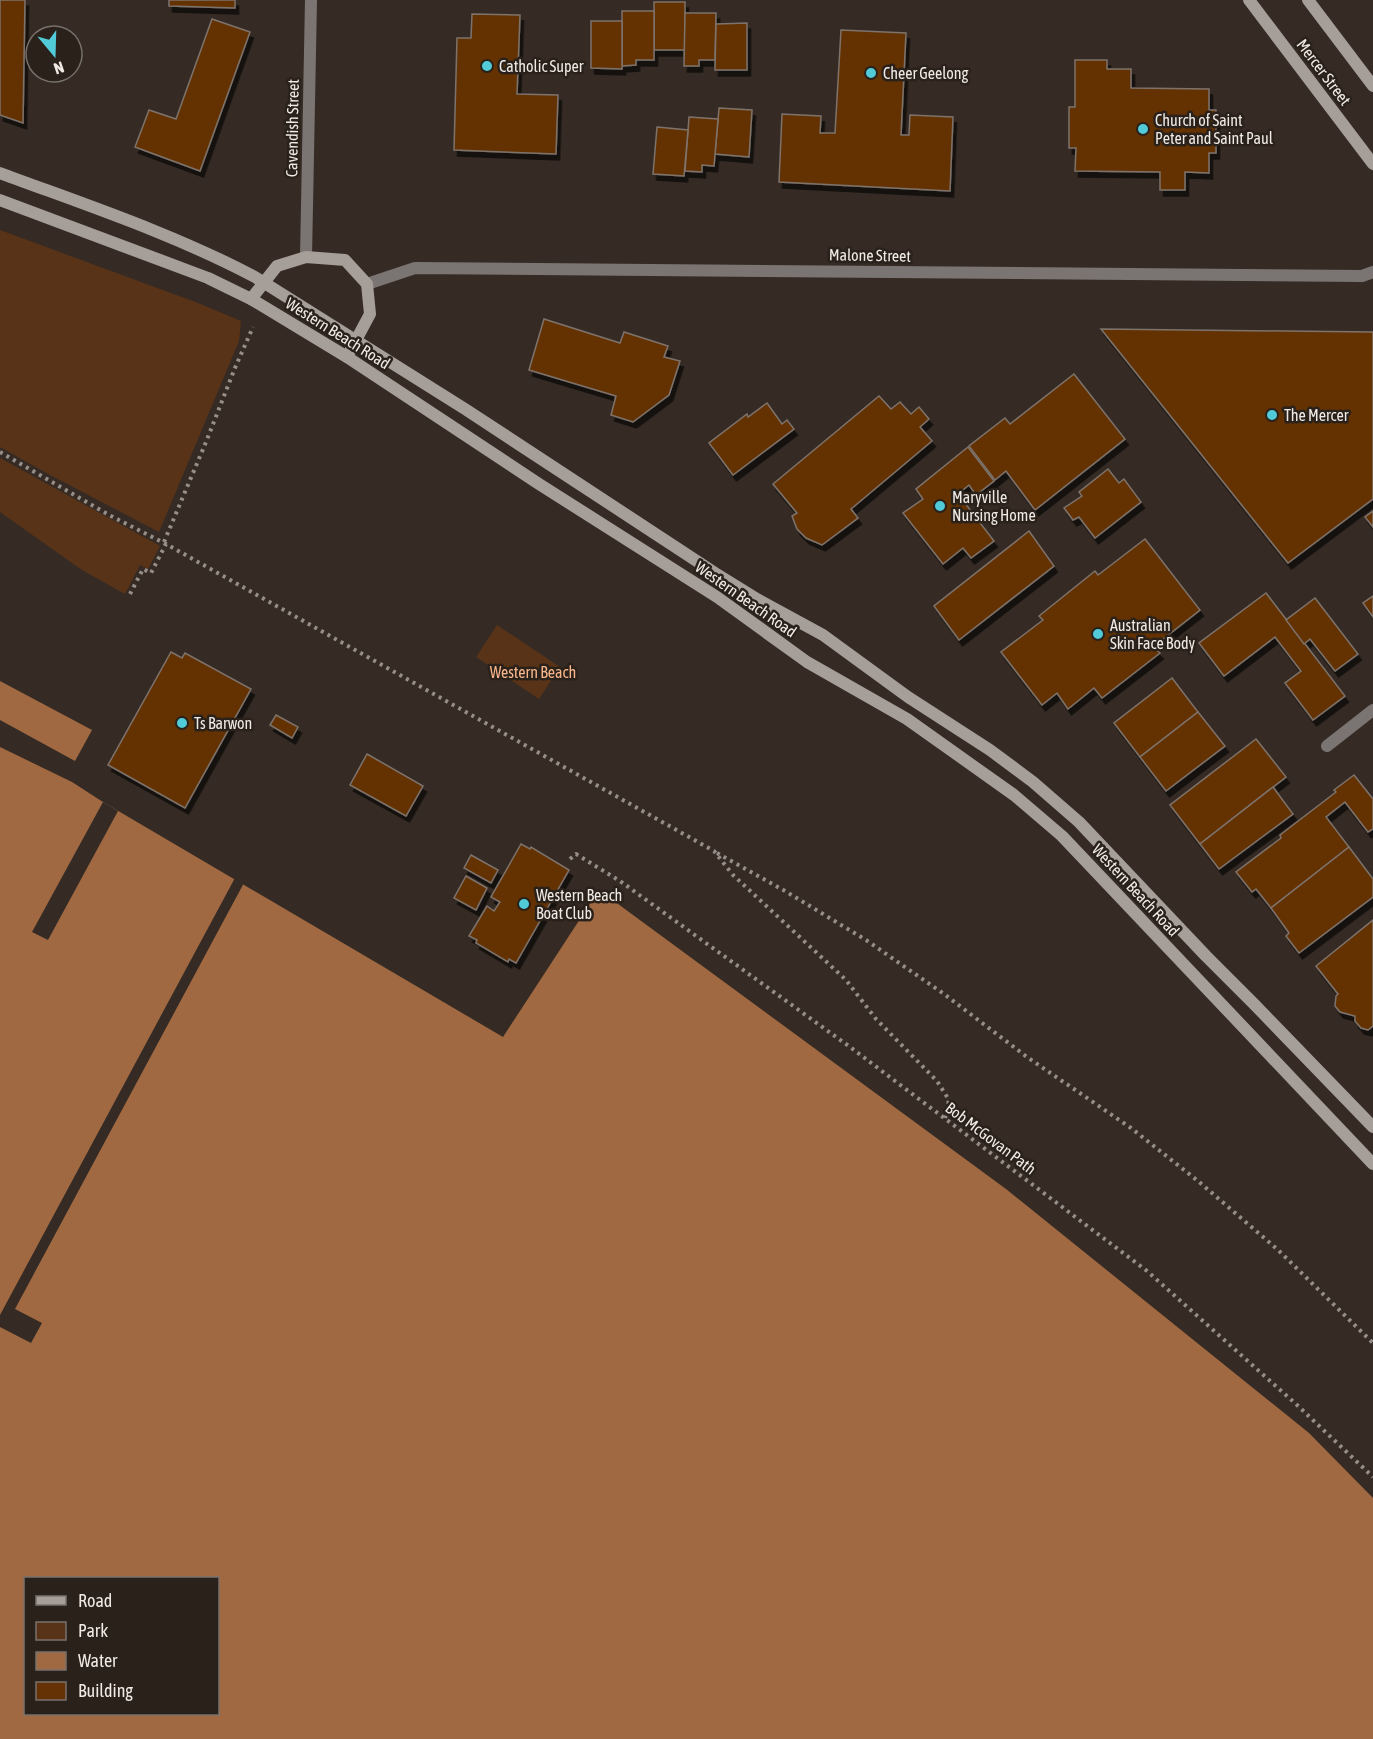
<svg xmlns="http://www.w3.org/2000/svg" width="1373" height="1739" viewBox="0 0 1373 1739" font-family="'Asap Condensed',sans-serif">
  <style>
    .green { fill: #583318 }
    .water { fill: #a06942; fill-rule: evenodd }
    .pier { fill: #352b24 }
    .building { fill: #643204; stroke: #7e736b; stroke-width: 1.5; filter: url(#shadow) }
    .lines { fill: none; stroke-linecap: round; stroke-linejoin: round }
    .path { stroke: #968e88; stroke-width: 4; stroke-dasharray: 3 4.5; stroke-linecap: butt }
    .lane { stroke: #7a7572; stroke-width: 12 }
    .street { stroke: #7a7572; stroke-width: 12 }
    .secondary { stroke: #a69e98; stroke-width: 12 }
    .poi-dot { fill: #52cbd8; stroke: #2a211b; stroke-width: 2 }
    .labels { text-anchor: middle; stroke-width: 5; stroke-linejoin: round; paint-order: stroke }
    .poi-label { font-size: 16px; fill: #f0eae5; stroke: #2a211b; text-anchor: start }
    .street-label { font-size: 16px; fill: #f0eae5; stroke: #2a211b }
    .park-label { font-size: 16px; fill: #f8b78b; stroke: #2a211b }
  </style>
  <defs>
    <filter id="shadow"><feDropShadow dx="3.5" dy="6" stdDeviation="0" flood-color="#0009"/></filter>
  </defs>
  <rect width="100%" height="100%" fill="#352b24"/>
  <g class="green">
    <path d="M0,230L198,303L241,321L239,341L159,532L52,476L0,447Z"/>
    <path d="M0,458L160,546L148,569L140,565L125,594L82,570L0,512Z"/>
    <path d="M497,625L560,667L539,699L476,657Z"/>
  </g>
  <g class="water">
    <path d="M0,681L92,730L75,761L0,720Z"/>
    <path d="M0,747L72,782L103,802L503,1037L599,890L1006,1189L1309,1433L1373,1498V1739H0ZM26,1578H218V1714H26Z"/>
  </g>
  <g class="pier">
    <path d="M103,802L118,811L48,940L32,932Z"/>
    <path d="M236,876L245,881L15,1309L42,1323L31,1343L0,1327V1315Z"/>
  </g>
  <g class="building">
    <path d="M0,0H25L23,123L0,115Z"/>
    <path d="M169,0H235V8L169,6Z"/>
    <rect x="654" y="2" width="31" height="48"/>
    <path d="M622,11H654V60H636V65L622,66Z"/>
    <path d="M685,13H716L715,60H699V66H684Z"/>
    <path d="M472,14L520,15L517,94L558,95L556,154L454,150L457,38H471Z"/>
    <path d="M212,19L250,32L200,171L135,147L149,110L176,119Z"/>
    <path d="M591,21H622V69L591,68Z"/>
    <path d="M747,23V70H715L716,24Z"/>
    <path d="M841,30L906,33L901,135H909L910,115L953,117L950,191L779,182L782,114L821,116L820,133H835Z"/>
    <path d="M1075,60H1107V69H1131V88L1209,89V110H1216V153H1209V173L1185,172V190H1160V172L1075,171L1076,148H1069V107H1075Z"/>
    <path d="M719,108L752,110L749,157L715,154Z"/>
    <path d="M689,117L718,119L714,166L702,165V172L685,171Z"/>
    <path d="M657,127L688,130L684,176L653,174Z"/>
    <path d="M544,319L620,343L624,332L668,346L664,357L680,361L669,395L633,422L611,415L616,396L529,370Z"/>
    <path d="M1101,329L1373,332V499L1288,563Z"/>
    <path d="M1074,374L1125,439L1035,510L1006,471L995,480L969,446L1005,418L1010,424Z"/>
    <path d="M879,396L891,409L900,402L911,414L919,407L929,419L920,427L932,441L851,509L858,518L822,545L806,538L797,529L792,516L797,513L773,484Z"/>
    <path d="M767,403L782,424L787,420L794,429L733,475L709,443L747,414L748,417Z"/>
    <path d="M968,447L994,481L976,495L969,485L958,494L994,541L971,558L963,548L943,564L903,513L923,499L916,489Z"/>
    <path d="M1108,469L1119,483L1124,479L1141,502L1095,538L1079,517L1073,520L1064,508L1082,496L1079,492Z"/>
    <path d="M1373,511V527L1365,517Z"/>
    <path d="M1029,531L1054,566L959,640L934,606Z"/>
    <path d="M1145,539L1200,610L1153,647L1160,653L1102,698L1094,688L1068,709L1057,693L1042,705L1001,652L1043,620L1039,616L1095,571L1098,575Z"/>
    <path d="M1266,593L1345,696L1313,720L1285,683L1301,671L1275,637L1224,676L1199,643Z"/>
    <path d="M1373,596V617L1363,603Z"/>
    <path d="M1315,598L1358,654L1335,671L1310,639L1304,644L1286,620Z"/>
    <path d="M171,652L182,658L185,653L251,689L185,808L108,765Z"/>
    <path d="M1172,678L1198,712L1140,757L1114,723Z"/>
    <path d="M1198,712L1225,746L1166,791L1140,757Z"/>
    <path d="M276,715L298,727L292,738L270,725Z"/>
    <path d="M1256,739L1286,777L1200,844L1170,805Z"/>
    <path d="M367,754L423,786L406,816L350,785Z"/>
    <path d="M1354,775L1373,799V829L1368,832L1345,802L1326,817L1349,847L1271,908L1256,889L1252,892L1236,872L1281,838L1280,835L1336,792L1334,790Z"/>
    <path d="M1273,787L1293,814L1219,869L1200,844Z"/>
    <path d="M521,844L530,849L531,847L569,870L516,963L509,959L508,962L476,943L477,940L469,936L487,906L494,911L500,902L491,897Z"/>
    <path d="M1349,847L1373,879V897L1299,953L1286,936L1289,933L1271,908Z"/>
    <path d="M471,855L498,870L491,883L464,868Z"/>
    <path d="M466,876L487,888L476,910L454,898Z"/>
    <path d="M1373,920V1026L1368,1030L1361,1028L1355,1021V1016L1340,1012L1335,1006L1336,996L1338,994L1316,966Z"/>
  </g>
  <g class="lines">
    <g class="path">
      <path d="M0,452L109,515L166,544L714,851L733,875L846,980L876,1019L937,1081L949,1100L945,1118"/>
      <path d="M164,542L206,442L235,368L253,327"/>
      <path d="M130,594L143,569L151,573L166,544"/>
      <path d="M717,853L785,891L866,940L944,994L1027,1057L1131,1128L1198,1181L1277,1249L1373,1343"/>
      <path d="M570,859L576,854L620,881L850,1047L1147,1271L1296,1404L1373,1477"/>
    </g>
    <path class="lane" d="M1327,746L1373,710"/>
    <g class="street">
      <path d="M306,257L311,0"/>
      <path d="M367,284L415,268L1362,276L1373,272"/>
    </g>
    <g class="secondary">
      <path d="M1249,0L1373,164"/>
      <path d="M1308,0L1373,86"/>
      <path d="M0,173C86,205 174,234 255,277L465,409L715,573L757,599L823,635L908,697L990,750L1033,782L1079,822L1206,956L1254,1004L1373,1127"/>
      <path d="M0,200L208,278L251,299L347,357L539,484L717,597L807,662L907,719L1014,795L1062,836L1373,1164"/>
      <path d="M251,299L277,266L306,257L345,260L367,284L370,314L347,357"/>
    </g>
  </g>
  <g class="poi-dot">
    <circle cx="487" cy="66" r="6"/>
    <circle cx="871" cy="73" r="6"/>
    <circle cx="1143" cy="129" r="6"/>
    <circle cx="1272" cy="415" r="6"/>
    <circle cx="940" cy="506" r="6"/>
    <circle cx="1098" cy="634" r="6"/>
    <circle cx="182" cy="723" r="6"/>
    <circle cx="524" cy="904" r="6"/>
  </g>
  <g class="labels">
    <g class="poi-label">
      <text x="499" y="72">Catholic Super</text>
      <text x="883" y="79">Cheer Geelong</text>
      <text x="1155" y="126">Church of Saint<tspan x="1155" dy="18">Peter and Saint Paul</tspan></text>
      <text x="1284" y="421">The Mercer</text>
      <text x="952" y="503">Maryville<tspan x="952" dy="18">Nursing Home</tspan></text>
      <text x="1110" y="631">Australian<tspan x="1110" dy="18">Skin Face Body</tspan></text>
      <text x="194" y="729">Ts Barwon</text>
      <text x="536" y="901">Western Beach<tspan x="536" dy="18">Boat Club</tspan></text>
    </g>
    <g class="street-label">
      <text transform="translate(1324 72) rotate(53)" y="6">Mercer Street</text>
      <text transform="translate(292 128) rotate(-89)" y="6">Cavendish Street</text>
      <text transform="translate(870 255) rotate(1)" y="6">Malone Street</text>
      <text transform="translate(338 333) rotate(32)" y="6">Western Beach Road</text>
      <text transform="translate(746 599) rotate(35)" y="6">Western Beach Road</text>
      <text transform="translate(1136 890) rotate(47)" y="6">Western Beach Road</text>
      <text transform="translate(991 1138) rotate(37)" y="6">Bob McGovan Path</text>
    </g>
    <g class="park-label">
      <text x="533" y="678">Western Beach</text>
    </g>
  </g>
  <rect x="24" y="1577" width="195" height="138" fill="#2a211b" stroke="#79716c" stroke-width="1.5"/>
  <rect x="36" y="1596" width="30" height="9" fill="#a69e98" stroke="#79716c" stroke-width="1.5"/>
  <text x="78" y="1607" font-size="18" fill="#f0eae5">Road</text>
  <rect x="36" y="1622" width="30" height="18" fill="#583318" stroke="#79716c" stroke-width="1.5"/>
  <text x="78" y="1637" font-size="18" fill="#f0eae5">Park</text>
  <rect x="36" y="1652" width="30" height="18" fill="#a06942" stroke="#79716c" stroke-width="1.5"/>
  <text x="78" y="1667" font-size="18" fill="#f0eae5">Water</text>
  <rect x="36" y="1682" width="30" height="18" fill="#643204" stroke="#79716c" stroke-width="1.5"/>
  <text x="78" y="1697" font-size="18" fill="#f0eae5">Building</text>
  <g transform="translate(54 54) rotate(161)"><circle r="28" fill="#2a211b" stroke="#79716c" stroke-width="1.5"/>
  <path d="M0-4.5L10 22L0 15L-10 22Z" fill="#52cbd8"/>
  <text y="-9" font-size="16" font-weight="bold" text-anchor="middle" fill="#f0eae5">N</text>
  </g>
</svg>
